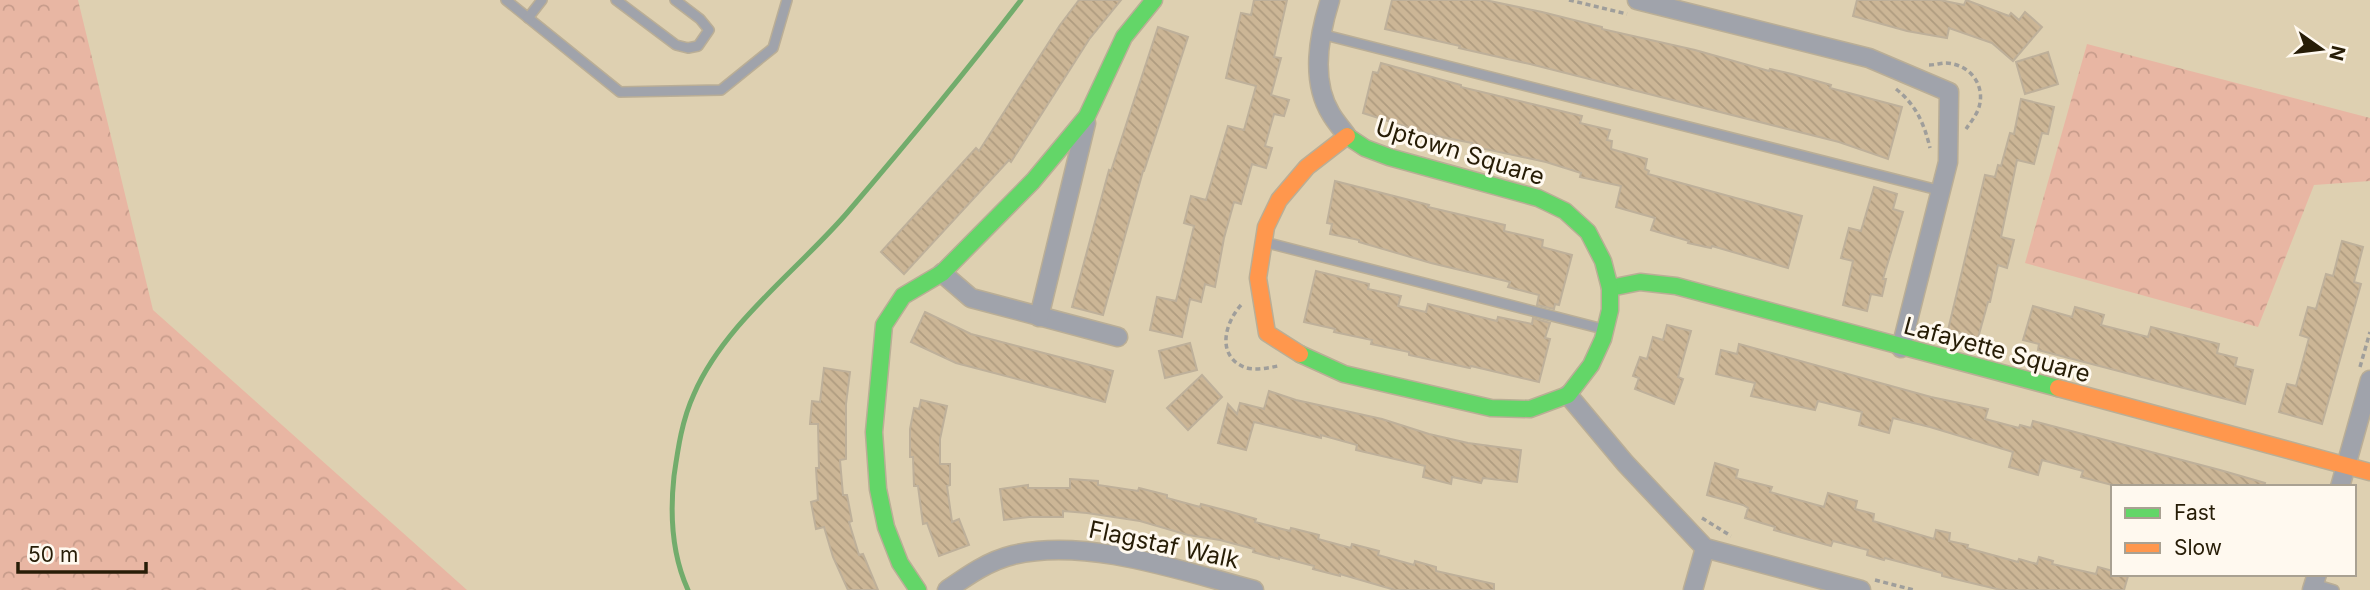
<svg xmlns="http://www.w3.org/2000/svg" width="2370" height="590" viewBox="0 0 2370 590" font-family="Inter,sans-serif">
  <style>
    .forest { fill: url(#forest-crowns) }
    .lines { fill: none; stroke-linecap: round; stroke-linejoin: round }
    .stream { stroke: #72ac6c; stroke-width: 5 }
    .building { fill: url(#building-back-hatch); stroke: #beb09a; stroke-width: 2 }
    .lane-casing { stroke: #baae96; stroke-width: 12 }
    .street-casing { stroke: #baae96; stroke-width: 21 }
    .fast-casing { stroke: #baae96; stroke-width: 19 }
    .slow-casing { stroke: #baae96; stroke-width: 19 }
    .path { stroke: #9f9e9b; stroke-width: 3.5; stroke-dasharray: 5 3.5; stroke-linecap: butt }
    .lane { stroke: #a0a3ab; stroke-width: 9 }
    .street { stroke: #a0a3ab; stroke-width: 18 }
    .fast { stroke: #63d668; stroke-width: 16 }
    .slow { stroke: #ff974d; stroke-width: 16 }
    .labels { text-anchor: middle; stroke-width: 6; stroke-linejoin: round; paint-order: stroke }
    .street-label { font-size: 24px; fill: #271d07; stroke: #fff9ef }
  </style>
  <defs>
    <pattern id="forest-crowns" width="20" height="18" patternUnits="userSpaceOnUse" patternTransform="scale(1.75)"><rect width="20" height="18" fill="#e8b6a3"/><path d="M2 6a3 3 0 1 1 6 0M12 15a3 3 0 1 1 6 0" fill="none" stroke="#c79c8b"/></pattern>
    <pattern id="building-back-hatch" width="6" height="6" patternUnits="userSpaceOnUse" patternTransform="scale(1.75)"><rect width="6" height="6" fill="#ccb696"/><path d="M-1 5l2 2M0 0l6 6M5-1l2 2" fill="none" stroke="#af9c80"/></pattern>
  </defs>
  <rect width="100%" height="100%" fill="#ded0b1"/>
  <g class="forest">
    <path d="M0,0H78L153,310L467,590H0Z"/>
    <path d="M2087,44L2370,118V181L2314,185L2258,327L2025,263Z"/>
  </g>
  <g class="lines">
    <path class="stream" d="M688,590C672,555 670,513 674,476C678,448 682,420 694,394C725,323 797,271 847,213C907,143 965,73 1021,0"/>
  </g>
  <g class="building">
    <path d="M1079,0H1121L1090,38L1011,162L1009,160L904,274L881,252L976,148L979,151L1060,25Z"/>
    <path d="M1254,0H1287L1274,57L1281,58L1271,95L1289,100L1284,116L1274,114L1265,146L1272,148L1266,168L1252,164L1241,204L1234,202L1224,238L1215,287L1205,284L1201,302L1190,299L1182,337L1150,330L1157,297L1176,301L1194,226L1184,223L1191,196L1206,200L1228,126L1244,130L1256,86L1226,78L1241,13L1251,15Z"/>
    <path d="M1392,0H1485L1542,12L1602,27V29L1695,50L1769,71L1770,69L1792,74L1831,85L1830,88L1902,107L1888,159L1839,142L1530,64L1472,51L1459,48L1460,46L1385,29Z"/>
    <path d="M1857,0H1940L1964,5L1966,0L2009,16L2011,13L2019,20L2025,12L2042,27L2013,61L1992,43L1949,28L1947,38L1907,31L1853,16Z"/>
    <path d="M1158,27L1188,37L1144,171H1143L1103,315L1072,307L1109,170L1111,171Z"/>
    <path d="M2048,52L2058,84L2025,94L2016,62Z"/>
    <path d="M1381,63L1461,85V87L1582,116L1580,123L1610,130L1607,140L1612,141L1611,149L1647,159L1645,169L1649,171L1648,174L1802,216L1788,268L1712,246L1711,248L1688,243L1689,241L1651,230L1655,218L1616,207L1621,186L1580,177L1581,173L1546,162L1471,146L1472,143L1432,135L1363,113L1373,72L1378,73Z"/>
    <path d="M2021,99L2054,107L2048,134L2042,133L2034,164L2017,160L2001,237L2014,240L2007,268L1998,265L1990,302H1988L1978,338L1948,330L1985,175L1995,177L1998,165L2001,166L2010,133L2014,134Z"/>
    <path d="M1335,181L1429,205L1428,207L1505,225L1504,231L1543,240L1542,247L1572,255L1559,305L1555,304L1554,309L1537,305L1539,295L1508,287L1510,282L1431,263L1359,242V240L1330,234L1332,224L1327,223Z"/>
    <path d="M1874,187L1897,194L1893,209L1903,212L1883,279H1886L1882,296L1871,294L1867,311L1843,305L1853,261L1841,258L1849,228L1861,231Z"/>
    <path d="M2342,241L2363,247L2354,282L2361,284L2322,424L2279,412L2287,384L2296,386L2309,338L2300,335L2308,307L2316,309L2326,274L2333,276Z"/>
    <path d="M1316,271L1369,284L1368,289L1401,296L1398,306L1426,312L1428,304L1497,321L1498,317L1532,324L1533,318L1550,323L1545,338L1550,339L1539,382L1471,366L1470,368L1409,355V352L1371,344L1372,340L1334,332L1335,329L1304,322Z"/>
    <path d="M2033,306L2072,317L2075,307L2104,315L2101,325L2148,337L2151,327L2219,344L2217,353L2237,358L2235,366L2253,370L2245,404L2038,350L2039,344L2023,340Z"/>
    <path d="M925,312L971,334L1113,371L1105,402L956,363L911,342Z"/>
    <path d="M1667,325L1691,331L1678,377L1683,379L1674,404L1635,389L1639,378L1633,376L1640,357L1647,359L1653,337L1663,340Z"/>
    <path d="M1190,343L1197,370L1165,378L1159,351Z"/>
    <path d="M1739,344L1931,397L1988,409L1985,419L2019,428L2020,425L2031,428L2033,421L2220,470L2265,483L2264,487H2120L2081,477L2083,471L2042,460L2038,475L2009,467L2013,452L1930,427L1893,418L1889,433L1859,425L1862,412L1818,401L1815,410L1751,396L1755,383L1716,374L1721,350L1737,354Z"/>
    <path d="M824,368L850,372L846,404V459L840,460L843,495H847L852,521L849,522L859,555L863,554L878,590H848L833,557L824,527L816,529L811,502L818,500L816,468H819L818,424H810L812,401L820,402Z"/>
    <path d="M1202,375L1222,397L1188,430L1167,408Z"/>
    <path d="M1269,391L1296,400L1382,419L1429,434L1468,443L1521,450L1517,482L1483,478L1481,483L1452,477L1451,484L1423,477L1425,466L1356,450L1357,445L1321,435V438L1254,422L1246,450L1218,443L1228,404L1237,414L1240,403L1264,409Z"/>
    <path d="M921,400L947,406L940,439V464H950V485L947,486L952,522L959,519L969,545L939,556L927,523L923,524L918,486H914L913,457H910V429L914,408L919,409Z"/>
    <path d="M1715,463L1738,470L1736,478L1772,487L1770,492L1824,507L1828,493L1857,501L1855,509L1874,514L1873,521L1934,539L1936,530L1950,533L1949,541L1968,545L1967,548L2018,562L2019,559L2037,564L2039,557L2053,561L2052,564L2096,574L2098,567L2113,571V574L2128,576L2124,590H2001L1942,576V573L1885,558L1884,560L1867,555L1868,550L1833,541L1831,546L1774,530L1775,527L1745,518L1748,508L1743,505L1707,495Z"/>
    <path d="M1070,479L1098,481V485L1138,491L1139,488L1167,495V498L1200,507L1201,504L1228,511L1256,519L1255,522L1290,531L1291,528L1319,535L1318,539L1351,548L1352,544L1379,551L1378,555L1414,565L1415,561L1436,567V571L1494,584V590H1395L1340,574V576L1313,569L1314,566L1279,557V559L1253,552L1254,549L1220,540L1188,535L1140,521L1087,513L1063,511V517H1029L1004,520L1000,489L1028,485V488H1070Z"/>
  </g>
  <g class="lines">
    <g class="lane-casing">
      <g id="lane">
        <path d="M506,0L620,92L721,90L773,48L787,0"/>
        <path d="M616,0L676,45L688,48L698,46L709,30L700,19L675,0"/>
        <path d="M528,18L542,0"/>
        <path d="M1321,34L1942,191"/>
        <path d="M1268,243L1603,329"/>
        <path d="M2314,584L2334,590"/>
      </g>
    </g>
    <g class="street-casing">
      <g id="street">
        <path d="M1330,0C1319,35 1310,80 1331,114C1335,121 1342,129 1347,136"/>
        <path d="M1637,0L1869,58L1949,92L1948,162L1901,348"/>
        <path d="M942,273L971,298L1118,337"/>
        <path d="M1039,317L1086,123"/>
        <path d="M1568,395L1625,463L1705,548L1861,590"/>
        <path d="M2340,487L2370,380"/>
        <path d="M947,590C967,576 988,561 1013,555C1086,537 1182,571 1254,590"/>
        <path d="M1693,590L1705,548"/>
        <path d="M2312,590L2317,574"/>
      </g>
    </g>
    <g class="fast-casing">
      <g id="fast">
        <path d="M1610,288L1640,282L1676,286L2058,388"/>
        <path d="M1300,354L1344,374L1491,408L1530,409L1568,395L1591,365L1603,339L1610,310V288L1603,261L1588,232L1565,211L1538,198L1389,157L1365,148L1347,136"/>
        <path d="M918,590L900,563L886,527L878,489L874,432L884,325L903,296L942,273L1033,181L1087,116L1124,37L1154,0"/>
      </g>
    </g>
    <g class="slow-casing">
      <g id="slow">
        <path d="M1300,354L1267,333L1258,278L1266,227L1279,200L1307,167L1347,136"/>
        <path d="M2058,388L2370,472"/>
      </g>
    </g>
    <g class="path">
      <path d="M1569,0L1627,14"/>
      <path d="M1929,65C1935,65 1941,63 1946,63C1971,64 1987,87 1978,110C1975,117 1970,123 1966,129"/>
      <path d="M1896,89C1916,105 1924,123 1930,148"/>
      <path d="M1241,305C1225,323 1216,355 1244,367C1254,371 1268,368 1278,366"/>
      <path d="M2360,367L2370,332"/>
      <path d="M1702,518L1731,536"/>
      <path d="M1875,580L1914,590"/>
    </g>
    <use href="#lane" class="lane"/>
    <use href="#street" class="street"/>
    <use href="#fast" class="fast"/>
    <use href="#slow" class="slow"/>
  </g>
  <g class="labels">
    <g class="street-label">
      <text transform="translate(1460 152) rotate(17)" y="8">Uptown Square</text>
      <text transform="translate(1997 350) rotate(15)" y="8">Lafayette Square</text>
      <text transform="translate(1164 545) rotate(12)" y="8">Flagstaf Walk</text>
    </g>
  </g>
  <rect x="2111" y="485" width="245" height="91" fill="#fff9ef" stroke="#a9a192" stroke-width="2"/>
  <rect x="2125" y="508" width="35" height="10" fill="#63d668" stroke="#a9a192" stroke-width="2"/>
  <text x="2174" y="520" font-size="21" fill="#271d07">Fast</text>
  <rect x="2125" y="543" width="35" height="10" fill="#ff974d" stroke="#a9a192" stroke-width="2"/>
  <text x="2174" y="555" font-size="21" fill="#271d07">Slow</text>
  <g transform="translate(2321 49) rotate(104)" stroke="#fff9ef" stroke-width="5" paint-order="stroke">
  <path d="M0-5L12 26L0 18L-12 26Z" fill="#271d07"/>
  <text y="-10" font-size="19" font-weight="bold" text-anchor="middle" fill="#271d07">N</text>
  </g>
  <path d="M18 562v10h128v-10" fill="none" stroke="#271d07" stroke-width="3.5"/>
  <text x="28" y="562" font-size="21" fill="#271d07" stroke="#fff9ef" stroke-width="5" paint-order="stroke">50 m</text>
</svg>
